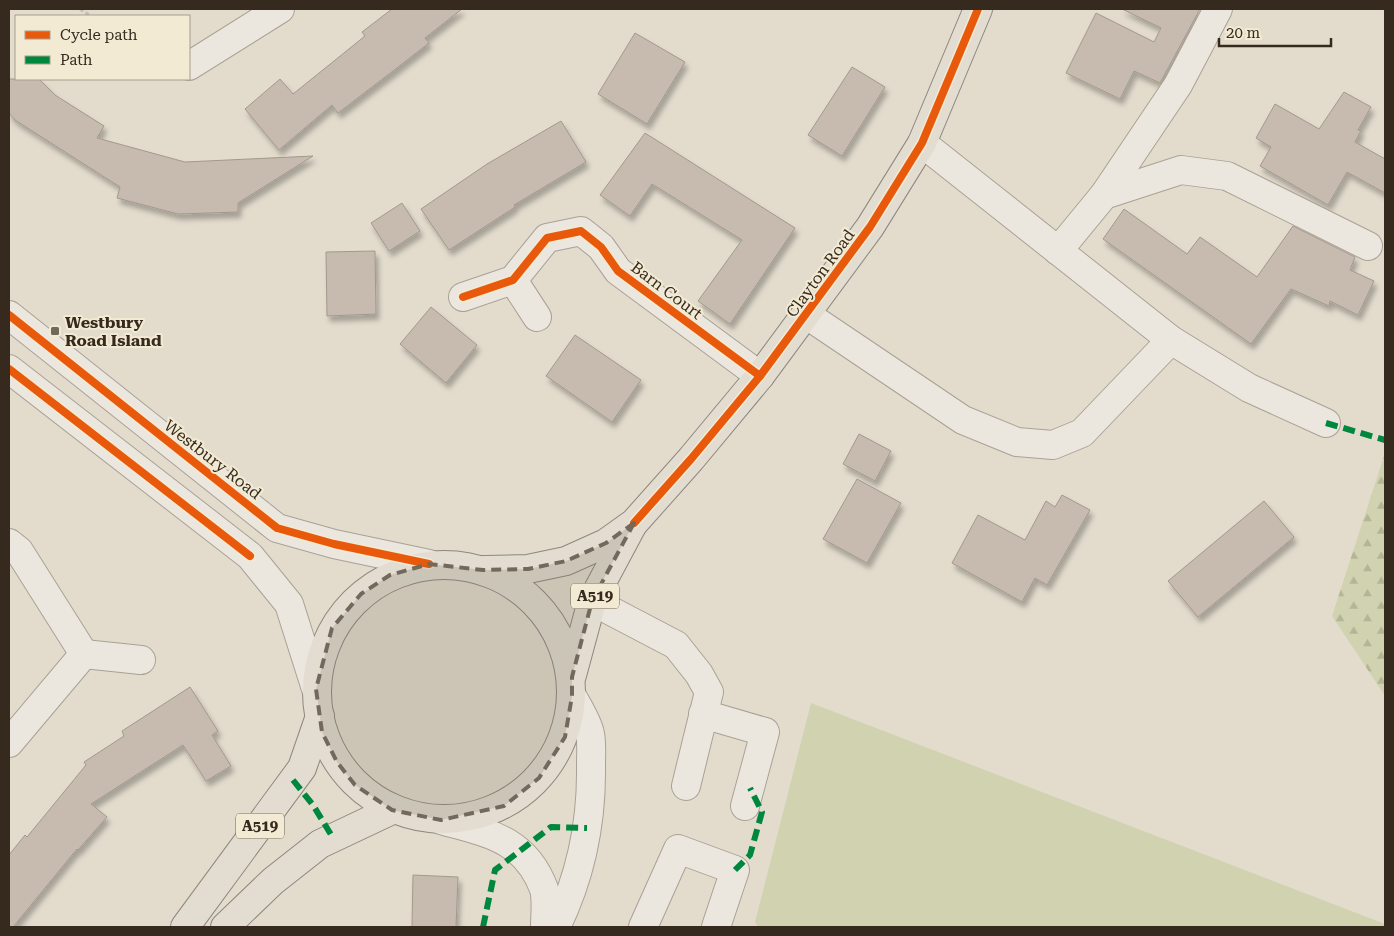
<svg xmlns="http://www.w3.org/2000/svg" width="1394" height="936" viewBox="0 0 1394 936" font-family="'Roboto Serif',serif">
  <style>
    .forest { fill: url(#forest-firs) }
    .park { fill: #d1d2b0 }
    .building { fill: #c6bbae; stroke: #a3988c; filter: url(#shadow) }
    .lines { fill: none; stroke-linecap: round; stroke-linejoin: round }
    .minor-casing { stroke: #a8a196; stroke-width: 30 }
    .major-casing { stroke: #8d877d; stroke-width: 30 }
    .path { stroke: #c3beb5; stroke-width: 3; stroke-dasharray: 4 2.5; stroke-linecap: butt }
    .minor { stroke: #ece7de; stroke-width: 28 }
    .major { stroke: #e2ddd0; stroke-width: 28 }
    .quiet { stroke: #00873e; stroke-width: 6; stroke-dasharray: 12 6; stroke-linecap: butt }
    .cycleway-casing { stroke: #f3ead3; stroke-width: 11 }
    .cycleway { stroke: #e8590c; stroke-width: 8 }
    .marked { fill: #73685c; fill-opacity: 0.2; stroke: #73685c; stroke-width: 4; stroke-dasharray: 10 6; stroke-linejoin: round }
    .poi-dot { fill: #73685c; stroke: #f3ead3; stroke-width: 2 }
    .labels { text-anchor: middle; stroke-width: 4; stroke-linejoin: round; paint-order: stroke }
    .shield { fill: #f3ead3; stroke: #6f6455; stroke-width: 1 }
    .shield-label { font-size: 15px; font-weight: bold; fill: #362a1f }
    .street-label { font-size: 16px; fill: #362a1f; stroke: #f3ead3 }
    .poi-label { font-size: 16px; font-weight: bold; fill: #362a1f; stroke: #f3ead3; text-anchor: start }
  </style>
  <defs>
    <pattern id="forest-firs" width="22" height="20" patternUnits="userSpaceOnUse" patternTransform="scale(1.25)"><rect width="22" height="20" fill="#d1d2b0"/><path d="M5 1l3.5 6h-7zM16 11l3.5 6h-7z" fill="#b4b497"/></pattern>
    <filter id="shadow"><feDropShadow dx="3" dy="5.5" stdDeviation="2.5" flood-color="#0004"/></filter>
  </defs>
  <rect width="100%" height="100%" fill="#e3dccd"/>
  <path class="forest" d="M1385,453V696L1332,616Z"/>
  <path class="park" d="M811,703L1385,924V927H758L755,922Z"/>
  <g class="building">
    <path d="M392,9H462L425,38L429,43L393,71L338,113L332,105L279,150L245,109L280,79L293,94L365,36L362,32Z"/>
    <path d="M1122,9H1200L1160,83L1134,71L1120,99L1066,73L1096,13L1154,42L1161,28Z"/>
    <path d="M635,33L685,62L647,124L598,94Z"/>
    <path d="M852,67L885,87L842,156L808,135Z"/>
    <path d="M9,79H39L55,95L104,126L97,138L185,162L313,156L238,203V212L178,214L117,198L120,187L15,120L9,113Z"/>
    <path d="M1344,92L1371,107L1358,130L1361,131L1355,142L1385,159V193L1347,172L1328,205L1260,166L1271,147L1256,138L1275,104L1319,129Z"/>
    <path d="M561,121L586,162L514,205L515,207L449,250L421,209L487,164Z"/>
    <path d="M645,133L795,228L730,324L698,301L742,240L652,184L630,216L600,195Z"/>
    <path d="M402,203L420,231L389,251L371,223Z"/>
    <path d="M1124,209L1187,254L1200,237L1257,277L1293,226L1355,257L1350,270L1374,281L1358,315L1330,301L1329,306L1291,289L1251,344L1103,239Z"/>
    <path d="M375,251L376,314L327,316L326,252Z"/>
    <path d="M431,307L477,345L446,383L400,344Z"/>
    <path d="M575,335L641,380L612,422L546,376Z"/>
    <path d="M859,434L891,451L875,481L843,464Z"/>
    <path d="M857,479L901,503L867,563L823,539Z"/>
    <path d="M1062,495L1090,510L1047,585L1035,578L1022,602L952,563L978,515L1025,540L1046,501L1055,507Z"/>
    <path d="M1264,501L1294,537L1198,617L1168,581Z"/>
    <path d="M190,687L218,731L212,735L231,766L206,781L183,745L91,804L107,817L78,850L77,849L13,927H9V855L25,835L27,837L86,765L84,762L124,736L122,731Z"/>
    <path d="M413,875L458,877L456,927H412Z"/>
  </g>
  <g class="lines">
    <g class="minor-casing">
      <g id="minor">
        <path d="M189,66L280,9"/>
        <path d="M922,143L1171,340L1249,388L1326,423"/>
        <path d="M1104,195L1178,85L1218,9"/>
        <path d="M1058,251L1104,195L1181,170L1227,176L1368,246"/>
        <path d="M513,280L537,317"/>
        <path d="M463,297L513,280L547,238L581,231L601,247L618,271L760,376"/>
        <path d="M9,315L277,528L334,544L429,564"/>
        <path d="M807,315L963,420L1017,442L1053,445L1082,433L1171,340"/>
        <path d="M9,369L250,556L289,604L316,689"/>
        <path d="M9,543L19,551L84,654L9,743"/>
        <path d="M592,601L676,645L699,674L709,692L686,786"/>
        <path d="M84,654L141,660"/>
        <path d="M703,714L765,732L745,806"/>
        <path d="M441,820C487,833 525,838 544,889C547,900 545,916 545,927"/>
        <path d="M556,927C581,876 592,822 591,765C591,755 592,744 590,734C588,722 578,707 572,696"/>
        <path d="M643,927L678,849L735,870L716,927"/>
      </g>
    </g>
    <g class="major-casing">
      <g id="major">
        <circle cx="444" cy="692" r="127"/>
        <path d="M485,570L528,569L566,561L606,543L634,523L691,459L760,376L870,227L922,143L978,9"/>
        <path d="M572,675L592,601L632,526"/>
        <path d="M185,927L302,768L320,716"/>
        <path d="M225,927L273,881L320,844L392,810"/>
      </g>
    </g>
    <path class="path" d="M80,9L91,16"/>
    <use href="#minor" class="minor"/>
    <use href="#major" class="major"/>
    <g class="quiet">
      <path d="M1326,423L1385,440"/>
      <path d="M293,780L313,805L333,838"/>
      <path d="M735,870L750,855L762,812L750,788"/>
      <path d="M483,927L495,870L551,827L587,828"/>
    </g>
    <g class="cycleway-casing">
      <g id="cycleway">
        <path d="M463,297L513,280L547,238L581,231L601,247L618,271L760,376"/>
        <path d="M9,315L277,528L334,544L429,564"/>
        <path d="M9,369L250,556"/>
        <path d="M634,523L691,459L760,376L870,227L922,143L978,9"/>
      </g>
    </g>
    <use href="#cycleway" class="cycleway"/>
  </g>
  <path class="marked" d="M634,523L592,601L572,677V696L565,737L539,778L504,806L441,820L392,810L355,785L337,762L322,732L316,689L332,628L361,594L390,575L429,564L483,570L528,569L566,561L606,543Z"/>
  <rect class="poi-dot" x="50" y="326" width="10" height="10" rx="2.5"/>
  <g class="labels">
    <g class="shield">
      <rect x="571" y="583.5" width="48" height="25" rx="4"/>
      <rect x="236" y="813.5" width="48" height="25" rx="4"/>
    </g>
    <g class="shield-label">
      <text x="595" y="601">A519</text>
      <text x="260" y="831">A519</text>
    </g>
    <g class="street-label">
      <text transform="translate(820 273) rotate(-54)" y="6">Clayton Road</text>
      <text transform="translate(667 290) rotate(37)" y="6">Barn Court</text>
      <text transform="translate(213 459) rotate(38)" y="6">Westbury Road</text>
    </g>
    <g class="poi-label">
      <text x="65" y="328">Westbury<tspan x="65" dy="18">Road Island</tspan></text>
    </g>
  </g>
  <rect width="1394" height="936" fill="none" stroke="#362a1f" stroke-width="20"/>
  <rect x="15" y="15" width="175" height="65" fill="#f3ead3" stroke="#a79d8b"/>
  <rect x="25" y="31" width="25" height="8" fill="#e8590c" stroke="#a79d8b"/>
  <text x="60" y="40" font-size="15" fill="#362a1f">Cycle path</text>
  <rect x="25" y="56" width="25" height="8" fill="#00873e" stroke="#a79d8b"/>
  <text x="60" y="65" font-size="15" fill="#362a1f">Path</text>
  <path d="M1219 38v8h112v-8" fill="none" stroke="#362a1f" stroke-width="2.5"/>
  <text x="1226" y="38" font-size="15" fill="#362a1f" stroke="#f3ead3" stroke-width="4" paint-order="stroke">20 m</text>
</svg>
